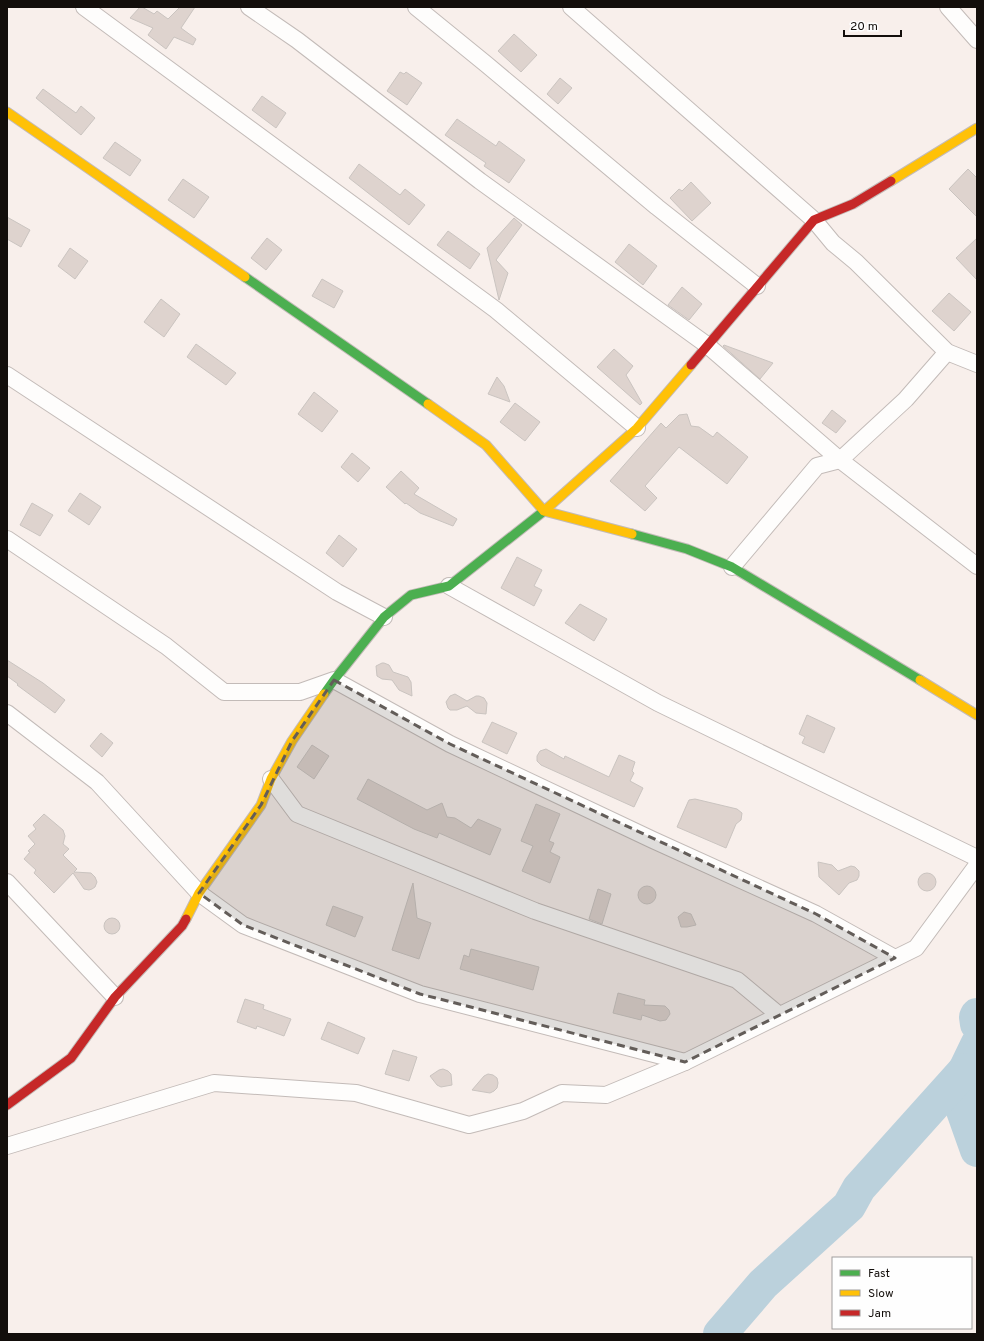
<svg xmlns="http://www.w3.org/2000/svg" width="984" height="1341" viewBox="0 0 984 1341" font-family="Overpass,sans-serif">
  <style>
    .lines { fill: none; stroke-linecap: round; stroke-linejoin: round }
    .river { stroke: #bbd1dc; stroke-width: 34 }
    .building { fill: #ded3ce; stroke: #cac4c0 }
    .street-casing { stroke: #c3bbb8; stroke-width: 18 }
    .fast-casing { stroke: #c3bbb8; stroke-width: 11 }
    .slow-casing { stroke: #c3bbb8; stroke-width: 11 }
    .jam-casing { stroke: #c3bbb8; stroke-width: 11 }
    .street { stroke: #fefdfc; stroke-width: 16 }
    .fast { stroke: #4caf50; stroke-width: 9 }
    .slow { stroke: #ffc107; stroke-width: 9 }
    .jam { stroke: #c62828; stroke-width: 9 }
    .marked { fill: #635d59; fill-opacity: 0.2; stroke: #635d59; stroke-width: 3; stroke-dasharray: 8 5; stroke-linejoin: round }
  </style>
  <rect width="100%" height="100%" fill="#f8efeb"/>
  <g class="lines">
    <g class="river">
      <path d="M977,1015L976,1017L977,1024"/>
      <path d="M977,1045L965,1070L961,1105L977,1150"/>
      <path d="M720,1334L763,1284L849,1206L859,1188L965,1070"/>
    </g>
  </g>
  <g class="building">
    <path d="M140,7H142L154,14L157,11L168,19L180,7H195L181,28L196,39L193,45L174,37L166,49L148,35L153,28L130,18Z"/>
    <path d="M514,34L537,55L521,72L498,51Z"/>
    <path d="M400,72L404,74L406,72L422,83L407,105L387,91Z"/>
    <path d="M560,78L572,88L558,104L547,94Z"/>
    <path d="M43,89L76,113L81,106L95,118L81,135L36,98Z"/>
    <path d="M262,96L286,113L276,128L252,110Z"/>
    <path d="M457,119L496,146L499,141L525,160L509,183L484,166L486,163L445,135Z"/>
    <path d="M115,142L141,160L130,176L103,158Z"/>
    <path d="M359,164L400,195L405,189L425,205L409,225L349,178Z"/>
    <path d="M968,169L977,178V217L949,189Z"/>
    <path d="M183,179L209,197L194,218L168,200Z"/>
    <path d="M691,182L711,203L692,221L670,198L679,189L682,191Z"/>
    <path d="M7,217L30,230L21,247L7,239Z"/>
    <path d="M514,218L522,225L496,260L508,273L499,300L487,248Z"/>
    <path d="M448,231L480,254L470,269L437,245Z"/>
    <path d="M267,238L282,250L266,270L251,258Z"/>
    <path d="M977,238V280L956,258Z"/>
    <path d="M629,244L657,266L643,285L615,262Z"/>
    <path d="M70,248L88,261L75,279L58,266Z"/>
    <path d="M322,279L343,291L334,308L312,296Z"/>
    <path d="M682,287L702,304L689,320L668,305Z"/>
    <path d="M949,293L971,312L954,331L932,311Z"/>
    <path d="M161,299L180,314L164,337L144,322Z"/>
    <path d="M196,344L236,373L226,385L187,357Z"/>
    <path d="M724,345L773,363L760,379L723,346Z"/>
    <path d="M614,349L633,366L626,375L642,403L640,405L597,367Z"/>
    <path d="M497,377L504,386L510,402L488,394Z"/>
    <path d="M314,392L338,411L322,432L298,414Z"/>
    <path d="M515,403L540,422L525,441L500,422Z"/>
    <path d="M832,410L846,421L836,433L822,423Z"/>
    <path d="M687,414L691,426L699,427L713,437L717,432L748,457L727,484L679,447L645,486L657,498L645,511L610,481L661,423L666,428L679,415Z"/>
    <path d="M352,453L370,468L358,482L341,467Z"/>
    <path d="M401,471L419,488L414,494L457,519L453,526L420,513L406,503L405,504L386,487Z"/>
    <path d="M80,493L101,507L89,525L68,511Z"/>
    <path d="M32,503L53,515L40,536L20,525Z"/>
    <path d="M339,535L357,549L343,567L326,553Z"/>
    <path d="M517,557L542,570L534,586L542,590L534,606L501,588Z"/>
    <path d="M580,604L607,619L594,641L565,623Z"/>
    <path d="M7,660L43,683L65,700L55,713L17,685L18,684L7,676Z"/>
    <path d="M382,663H384L389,665L393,672L408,677L411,682L412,696L399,690L392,680L382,679L377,676L376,666Z"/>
    <path d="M455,694L467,701L476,696H479L484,698L487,703L486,714L476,713L467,706L457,710H450L448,708L446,702L450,696Z"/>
    <path d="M807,715L835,728L824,753L802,743L805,737L799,734Z"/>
    <path d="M492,722L517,733L507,754L482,742Z"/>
    <path d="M101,733L113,743L102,757L90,746Z"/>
    <path d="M312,745L329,756L314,779L297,767Z"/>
    <path d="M546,749L564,759L565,756L609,777L619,755L635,762L632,771L634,773L630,781L643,788L634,807L541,765L537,761V756L540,751Z"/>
    <path d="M368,779L427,810L442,803L447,817L455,818L471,828L478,819L501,829L490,855L439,833L437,838L414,829L357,799Z"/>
    <path d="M695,799L737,809L742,813L741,820L736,824L726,848L677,827L688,802L689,800Z"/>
    <path d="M536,804L560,814L549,841L554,843L550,852L560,857L550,883L522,871L533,846L521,841Z"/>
    <path d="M44,814L63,830L65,836L63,844L69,849L63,855L77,869L74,872L91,873L95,877L97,882L95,887L92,889L89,890L84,889L73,873L54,893L34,873L36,870L24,859L30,852L28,851L35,844L28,836L36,829L33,825Z"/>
    <path d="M818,862L832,865L838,871L851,866L855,867L859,871V876L857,880L849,883L839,895L819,877Z"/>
    <circle cx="927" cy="882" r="9"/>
    <path d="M413,883L417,918L431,923L419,959L392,950Z"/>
    <circle cx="647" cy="895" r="9"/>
    <path d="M598,889L611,894L602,924L589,919Z"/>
    <path d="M333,906L363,917L355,937L326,925Z"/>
    <path d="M684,912L691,914L696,925L687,927H681L678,917Z"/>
    <circle cx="112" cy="926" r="8"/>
    <path d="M471,949L539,967L533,990L460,969L464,955L469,957Z"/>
    <path d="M618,993L645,1000L644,1005L665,1006L669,1010L670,1014L666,1020L660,1021L642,1015L641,1020L613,1013Z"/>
    <path d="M245,999L264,1005L263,1009L291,1019L284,1036L257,1026L256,1029L237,1022Z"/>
    <path d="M328,1022L365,1038L358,1054L321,1039Z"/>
    <path d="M393,1050L417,1057L409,1081L385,1074Z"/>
    <path d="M443,1069L448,1071L451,1074L452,1085L441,1087L437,1085L430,1076L439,1070Z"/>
    <path d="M488,1074L493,1075L497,1078L498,1083L497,1088L494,1091L490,1093L472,1090L484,1076Z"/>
  </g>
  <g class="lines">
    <g class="street-casing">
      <g id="street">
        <path d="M84,7L496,310L637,428"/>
        <path d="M249,7L297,40L480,181L707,345L840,460L977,566"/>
        <path d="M416,7L486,64L657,207L757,286"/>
        <path d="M571,7L814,220L833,243L856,262L947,352L977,364"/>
        <path d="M948,7L977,40"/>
        <path d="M7,375L337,592L384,617"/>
        <path d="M7,539L166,646L224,692H300L334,680L450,744L653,840L816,914L895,958"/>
        <path d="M732,567L817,466L840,460L906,399L947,352"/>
        <path d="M449,586L658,703L977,858"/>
        <path d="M7,713L97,782L199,893L243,925L420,994L685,1062"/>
        <path d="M271,779L297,814L535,911L737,980L779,1015"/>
        <path d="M7,882L115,997"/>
        <path d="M7,1146L214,1083L356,1093L469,1125L523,1111L562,1093L606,1095L685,1062L916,948L977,865"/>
      </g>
    </g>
    <g class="fast-casing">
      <g id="fast">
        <path d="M245,277L428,404"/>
        <path d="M632,534L687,549L732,567L920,680"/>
        <path d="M324,694L334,680L384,617L411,595L449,586L544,511"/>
      </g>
    </g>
    <g class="slow-casing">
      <g id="slow">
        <path d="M7,112L245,277"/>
        <path d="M891,181L977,128"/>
        <path d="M428,404L486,445L544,511L632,534"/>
        <path d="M544,511L637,428L691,365"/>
        <path d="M920,680L977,715"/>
        <path d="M186,919L199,893L261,805L271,779L292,741L324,694"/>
      </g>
    </g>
    <g class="jam-casing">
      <g id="jam">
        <path d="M691,365L814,220L853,204L891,181"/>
        <path d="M7,1105L71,1058L115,997L182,926L186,919"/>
      </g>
    </g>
    <use href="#street" class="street"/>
    <use href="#fast" class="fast"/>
    <use href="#slow" class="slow"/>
    <use href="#jam" class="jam"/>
  </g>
  <path class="marked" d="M334,680L450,744L816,914L895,958L685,1062L420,994L243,925L199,893L261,805L292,741Z"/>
  <rect width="984" height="1341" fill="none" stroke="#130e0b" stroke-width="16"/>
  <rect x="832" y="1257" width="140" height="72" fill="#fefefe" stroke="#a09e9d"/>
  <rect x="840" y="1270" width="20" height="6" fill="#4caf50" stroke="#a09e9d"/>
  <text x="868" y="1277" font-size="12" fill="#130e0b">Fast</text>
  <rect x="840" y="1290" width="20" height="6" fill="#ffc107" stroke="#a09e9d"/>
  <text x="868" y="1297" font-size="12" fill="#130e0b">Slow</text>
  <rect x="840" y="1310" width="20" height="6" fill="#c62828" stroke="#a09e9d"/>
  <text x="868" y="1317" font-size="12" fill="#130e0b">Jam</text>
  <path d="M844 30v6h57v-6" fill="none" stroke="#130e0b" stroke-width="2"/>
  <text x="850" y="30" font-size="12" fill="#130e0b" stroke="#fefefe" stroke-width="3" paint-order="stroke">20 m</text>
</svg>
